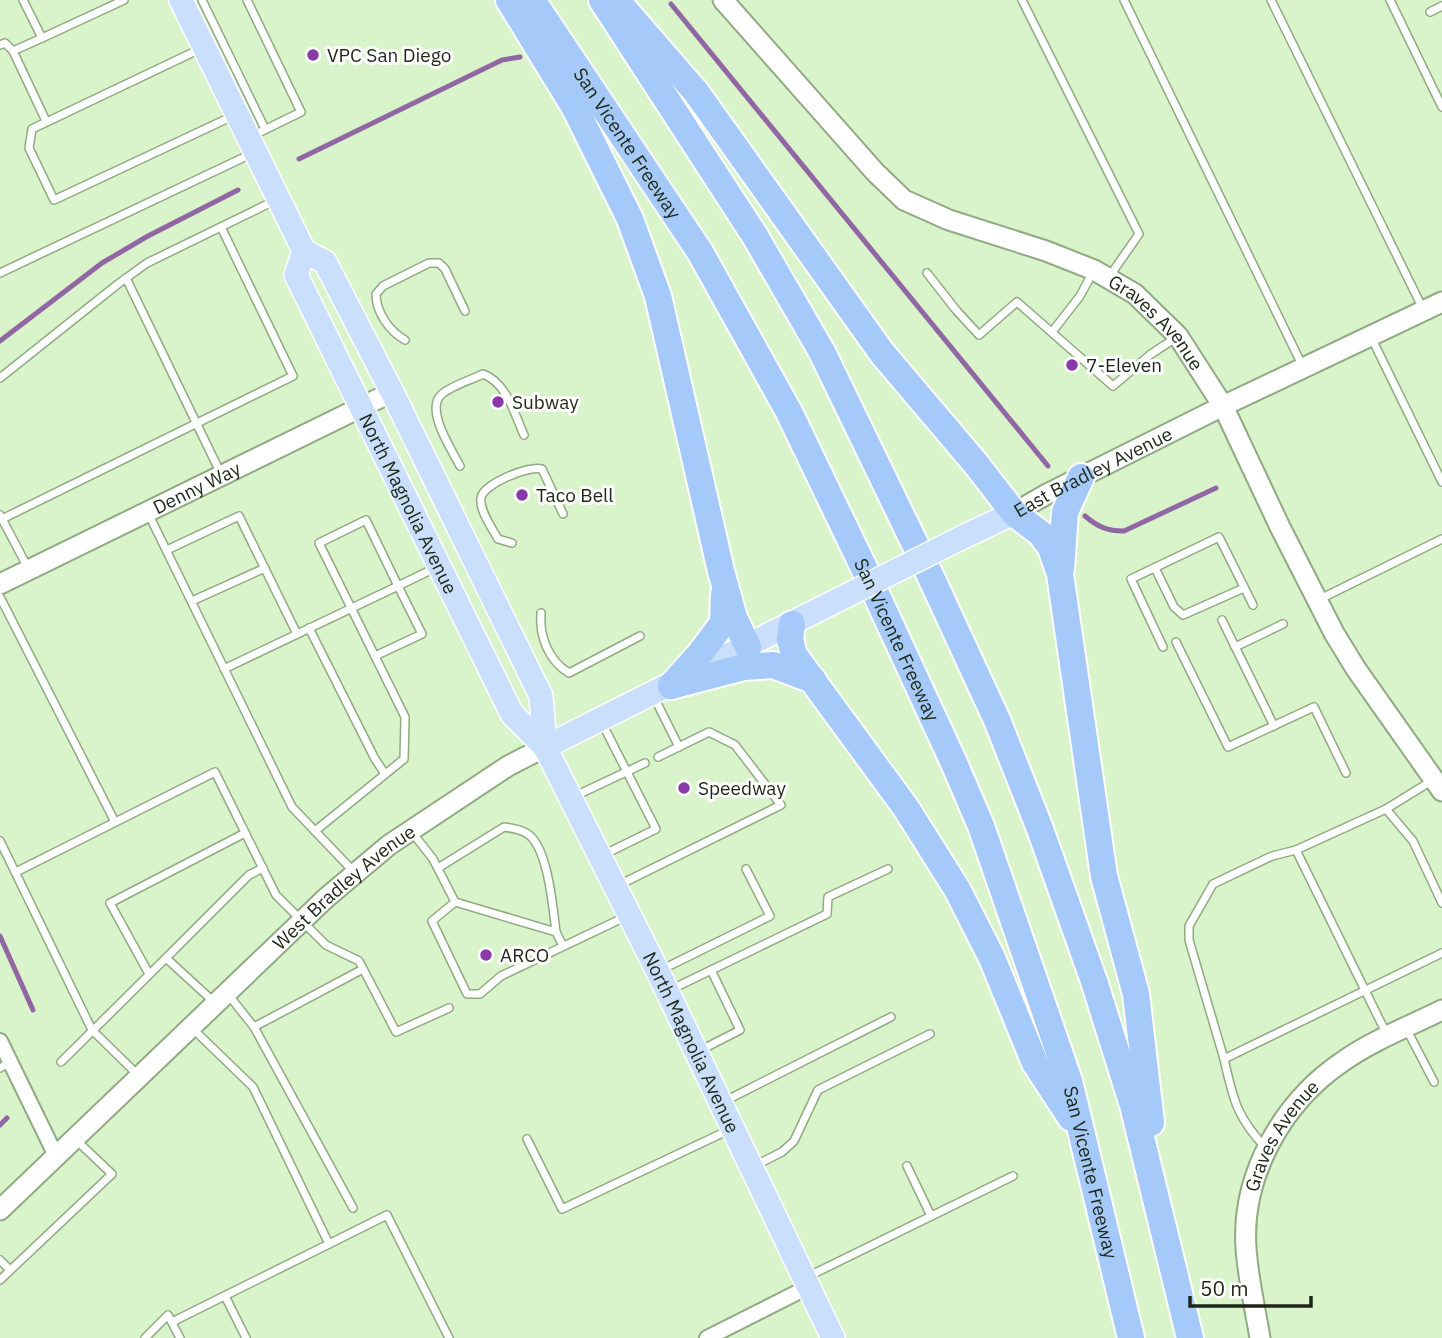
<svg xmlns="http://www.w3.org/2000/svg" width="1442" height="1338" viewBox="0 0 1442 1338" font-family="'IBM Plex Sans',sans-serif">
  <style>
    .lines { fill: none; stroke-linecap: round; stroke-linejoin: round }
    .stream { stroke: #9167a3; stroke-width: 5 }
    .lane-casing { stroke: #90aa83; stroke-width: 10 }
    .street-casing { stroke: #90aa83; stroke-width: 18 }
    .secondary-casing { stroke: #90aa83; stroke-width: 23 }
    .primary-casing { stroke: #fff; stroke-width: 26 }
    .highway-casing { stroke: #fff; stroke-width: 30 }
    .lane { stroke: #fff; stroke-width: 7 }
    .street { stroke: #fff; stroke-width: 14 }
    .secondary { stroke: #fff; stroke-width: 19 }
    .primary { stroke: #c9dffb; stroke-width: 23 }
    .highway { stroke: #a5c9f8; stroke-width: 26 }
    .primary-bridge-casing { stroke: #fff; stroke-width: 26; stroke-linecap: butt }
    .primary-bridge { stroke: #c9dffb; stroke-width: 23 }
    .poi-dot { fill: #8a39a9; stroke: #fff; stroke-width: 2.5 }
    .labels { text-anchor: middle; stroke-width: 6; stroke-linejoin: round; paint-order: stroke }
    .poi-label { font-size: 19px; fill: #1d2718; stroke: #fff; text-anchor: start }
    .street-label { font-size: 19px; fill: #1d2718; stroke: #fff }
  </style>
  <rect width="100%" height="100%" fill="#d9f4cb"/>
  <g class="lines">
    <g class="stream">
      <path d="M671,4L1048,466"/>
      <path d="M299,159L502,60L520,57"/>
      <path d="M0,341L102,263L148,236L238,190"/>
      <path d="M1085,516C1098,527 1107,531 1124,531L1216,488"/>
      <path d="M0,936L33,1010"/>
      <path d="M0,1125L7,1118"/>
    </g>
    <g class="lane-casing">
      <g id="lane">
        <path d="M23,0L42,38L124,0"/>
        <path d="M202,0L265,129"/>
        <path d="M247,0L301,112L252,136"/>
        <path d="M1022,0L1139,234L1109,277"/>
        <path d="M1124,0L1303,367"/>
        <path d="M1271,0L1424,311"/>
        <path d="M1390,0L1442,107"/>
        <path d="M1430,12L1442,6"/>
        <path d="M42,38L13,51L46,121"/>
        <path d="M0,45L5,43L13,51"/>
        <path d="M200,49L32,129L29,148L54,200L235,115"/>
        <path d="M0,273L251,154"/>
        <path d="M927,273L956,310L979,335L1017,302L1113,386L1151,354L1177,337"/>
        <path d="M126,278L221,474"/>
        <path d="M1052,332L1080,296L1094,270"/>
        <path d="M1371,337L1442,482"/>
        <path d="M405,340C389,331 376,312 376,294L383,286L429,263H439L445,269L465,311"/>
        <path d="M0,378L118,284L147,263L274,201"/>
        <path d="M460,466C452,450 424,409 442,394C453,385 471,380 483,374C507,383 514,413 524,435"/>
        <path d="M148,513L292,807L355,873"/>
        <path d="M0,515L28,568"/>
        <path d="M2,519L293,376L221,227"/>
        <path d="M512,543L498,539C492,528 479,510 481,498C483,484 529,465 542,469L563,514"/>
        <path d="M167,550L239,516L297,634"/>
        <path d="M1155,568L1174,607L1183,615L1244,588"/>
        <path d="M0,597L115,822"/>
        <path d="M1320,599L1442,539"/>
        <path d="M192,601L265,568"/>
        <path d="M541,613C539,637 549,661 569,673L640,636"/>
        <path d="M1222,620L1274,726"/>
        <path d="M309,628L375,759L385,774"/>
        <path d="M1176,642L1228,747L1314,707L1346,773"/>
        <path d="M1163,647L1131,579L1219,537L1253,605"/>
        <path d="M1235,647L1283,624"/>
        <path d="M224,669L398,586L422,634L375,656"/>
        <path d="M654,697L679,747"/>
        <path d="M601,721L656,829L603,855"/>
        <path d="M573,797L645,763"/>
        <path d="M1386,809L1433,780"/>
        <path d="M315,831L404,759L405,717L319,543L366,520L398,586L435,568"/>
        <path d="M411,831L433,859L455,902L432,921L467,994H480L501,976L627,916"/>
        <path d="M0,841L92,1030L139,1076"/>
        <path d="M1296,850L1387,1035"/>
        <path d="M438,868L504,827C511,828 520,829 526,833C548,844 553,909 556,932"/>
        <path d="M16,872L215,772L276,895L326,945L359,961L396,1032L449,1008"/>
        <path d="M619,885L781,805L735,745L709,732L658,757"/>
        <path d="M455,902L556,932L563,946"/>
        <path d="M1442,903L1413,841L1386,809L1296,850L1272,856L1213,884L1189,926V940L1224,1059L1442,953"/>
        <path d="M166,958L249,875L263,868"/>
        <path d="M661,970L770,916L746,869"/>
        <path d="M149,974L110,903L245,833"/>
        <path d="M670,990L827,914L828,897L888,869"/>
        <path d="M227,993L254,1027L353,1208"/>
        <path d="M254,1027L363,969"/>
        <path d="M1406,1028L1434,1082"/>
        <path d="M699,1051L740,1030L711,970"/>
        <path d="M1224,1059C1233,1099 1237,1118 1266,1148"/>
        <path d="M61,1062L166,958L215,1003"/>
        <path d="M0,1068L10,1062"/>
        <path d="M723,1102L891,1017"/>
        <path d="M527,1139L562,1209L731,1129"/>
        <path d="M754,1166L782,1152L794,1141L818,1090L930,1034"/>
        <path d="M907,1166L931,1216"/>
        <path d="M329,1244L387,1215L449,1338"/>
        <path d="M0,1260L10,1270"/>
        <path d="M807,1277L1013,1176"/>
        <path d="M0,1280L112,1174L75,1139"/>
        <path d="M225,1296L246,1338"/>
        <path d="M172,1322L329,1244L253,1087L193,1029"/>
        <path d="M145,1338L168,1315L180,1338"/>
      </g>
    </g>
    <g class="street-casing">
      <g id="street">
        <path d="M0,1041L56,1156"/>
        <path d="M707,1338L808,1287"/>
      </g>
    </g>
    <g class="secondary-casing">
      <g id="secondary">
        <path id="s1" d="M723,0L875,172L904,200L949,220L1046,251L1094,270L1135,294L1178,336L1223,406L1280,527L1334,633L1356,669L1442,791"/>
        <path id="s2" d="M1014,513L1047,494L1223,406L1442,302"/>
        <path id="s3" d="M0,584L392,392"/>
        <path id="s4" d="M0,1210L326,898L389,845L508,766L545,747"/>
        <path id="s5" d="M1260,1338C1255,1308 1248,1278 1246,1248C1241,1175 1283,1102 1342,1062C1373,1040 1408,1027 1442,1010"/>
      </g>
    </g>
    <g class="primary-casing">
      <g id="primary">
        <path d="M181,0L304,251L325,262L392,392L541,696L545,747"/>
        <path id="s6" d="M304,251L296,275L512,714L545,747L658,972L833,1338"/>
        <path d="M963,537L1014,513"/>
        <path d="M545,747L820,609"/>
      </g>
    </g>
    <g class="highway-casing">
      <g id="highway">
        <path d="M509,0L575,108L630,219L658,296L721,571L734,618L748,647"/>
        <path id="s7" d="M532,0L700,252L789,412L864,568L954,763L981,826L1069,1081L1131,1338"/>
        <path d="M602,0L755,236L822,352L930,575L997,720L1040,829L1094,981L1133,1105L1190,1338"/>
        <path d="M624,9L696,92L882,353L976,464L1014,513L1041,534L1051,548L1060,574L1104,876L1136,994L1151,1123"/>
        <path d="M1061,569L1065,512L1081,477"/>
        <path d="M792,624L790,639L794,655L906,808L957,889L992,958L1035,1063L1071,1118"/>
        <path d="M671,686L744,667L773,665L813,680"/>
        <path d="M671,686L699,655L723,623L724,595"/>
      </g>
    </g>
    <use href="#lane" class="lane"/>
    <use href="#street" class="street"/>
    <use href="#secondary" class="secondary"/>
    <use href="#primary" class="primary"/>
    <use href="#highway" class="highway"/>
    <g class="primary-bridge-casing">
      <path id="primary-bridge" d="M820,609L963,537"/>
    </g>
    <use href="#primary-bridge" class="primary-bridge"/>
  </g>
  <g class="poi-dot">
    <circle cx="313" cy="55" r="7"/>
    <circle cx="1072" cy="365" r="7"/>
    <circle cx="498" cy="402" r="7"/>
    <circle cx="522" cy="495" r="7"/>
    <circle cx="684" cy="788" r="7"/>
    <circle cx="486" cy="955" r="7"/>
  </g>
  <g class="labels">
    <g class="poi-label">
      <text x="327" y="62">VPC San Diego</text>
      <text x="1086" y="372">7-Eleven</text>
      <text x="512" y="409">Subway</text>
      <text x="536" y="502">Taco Bell</text>
      <text x="698" y="795">Speedway</text>
      <text x="500" y="962">ARCO</text>
    </g>
    <g class="street-label">
      <text dy="7" stroke="none"><textPath href="#s7" startOffset="172">San Vicente Freeway</textPath></text>
      <text dy="7" stroke="none"><textPath href="#s1" startOffset="555">Graves Avenue</textPath></text>
      <text dy="7" stroke="none"><textPath href="#s2" startOffset="89">East Bradley Avenue</textPath></text>
      <text dy="7" stroke="none"><textPath href="#s3" startOffset="219">Denny Way</textPath></text>
      <text dy="7" stroke="none"><textPath href="#s6" startOffset="280">North Magnolia Avenue</textPath></text>
      <text dy="7" stroke="none"><textPath href="#s7" startOffset="738">San Vicente Freeway</textPath></text>
      <text dy="7" stroke="none"><textPath href="#s4" startOffset="472">West Bradley Avenue</textPath></text>
      <text dy="7" stroke="none"><textPath href="#s6" startOffset="891">North Magnolia Avenue</textPath></text>
      <text dy="7" stroke="none"><textPath href="#s5" startOffset="212">Graves Avenue</textPath></text>
      <text dy="7" stroke="none"><textPath href="#s7" startOffset="1306">San Vicente Freeway</textPath></text>
    </g>
  </g>
  <path d="M1190 1296v10h121v-10" fill="none" stroke="#1d2718" stroke-width="3.5"/>
  <text x="1200" y="1296" font-size="21" fill="#1d2718" stroke="#ffffff" stroke-width="5" paint-order="stroke">50 m</text>
</svg>
